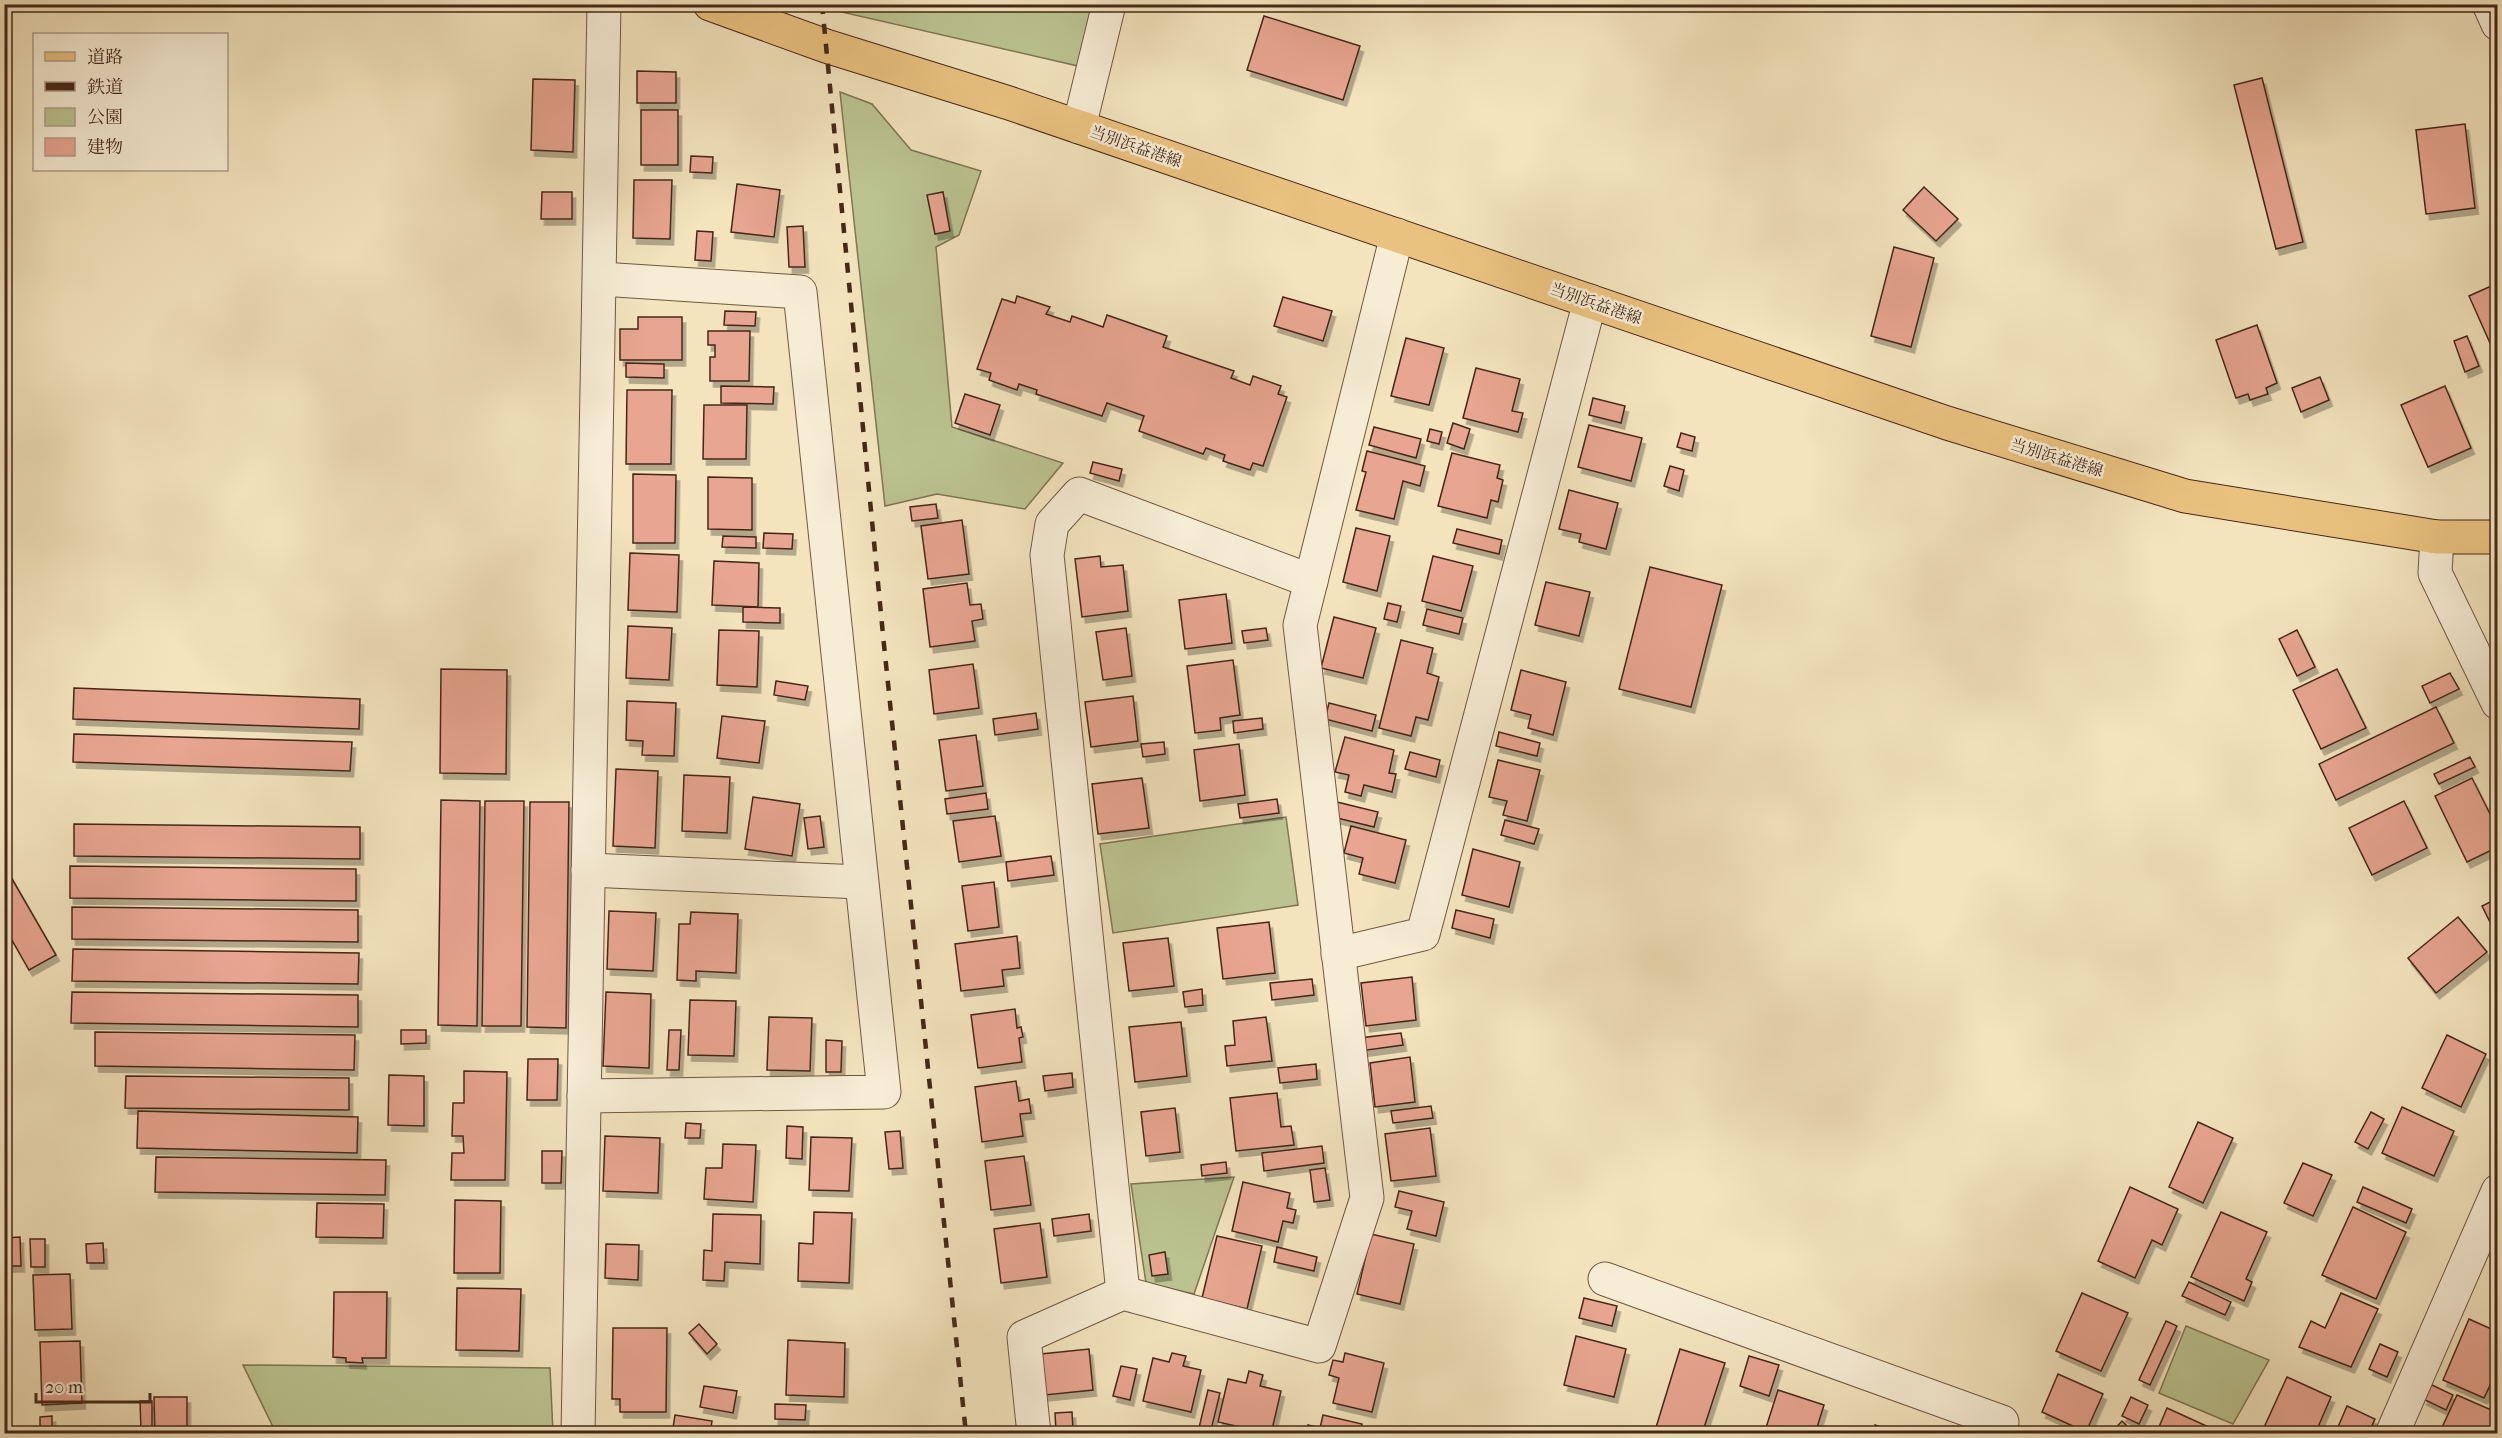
<svg xmlns="http://www.w3.org/2000/svg" width="2502" height="1438" viewBox="0 0 2502 1438" font-family="'IM FELL French Canon','Noto Serif JP',serif">
  <style>
    .green { fill: #bbc491; stroke: #807654; stroke-width: 1.5 }
    .building { fill: #e8a591; stroke: #452818; stroke-width: 1.5; filter: url(#shadow) }
    .lines { fill: none; stroke-linecap: round; stroke-linejoin: round }
    .minor-casing { stroke: #705742; stroke-width: 35 }
    .primary-casing { stroke: #452818; stroke-width: 35 }
    .minor { stroke: #f7edd5; stroke-width: 33 }
    .primary { stroke: #eac27f; stroke-width: 33 }
    .rail { stroke: #452818; stroke-width: 4.5; stroke-dasharray: 10 10; stroke-linecap: butt }
    .labels { text-anchor: middle; stroke-width: 5; stroke-linejoin: round; paint-order: stroke }
    .street-label { font-size: 16px; fill: #452818; stroke: #f7edd5 }
  </style>
  <defs>
    <filter id="shadow"><feDropShadow dx="3.5" dy="6" stdDeviation="0" flood-color="#0004"/></filter>
  </defs>
  <rect width="100%" height="100%" fill="#f3e4be"/>
  <filter id="stains"><feTurbulence type="fractalNoise" baseFrequency=".00333" numOctaves="4"/><feColorMatrix values="0 0 0 0 .2 0 0 0 0 .09 0 0 0 0 .02 0 0 0 .5 -.17"/></filter>
  <radialGradient id="worn" r=".72"><stop offset=".6" stop-color="#630" stop-opacity="0"/><stop offset="1" stop-color="#630" stop-opacity=".3"/></radialGradient>
  <g class="green">
    <path d="M837,5H1093L1078,66L837,11Z"/>
    <path d="M840,92L872,104L911,150L981,171L959,235L936,247L952,427L1063,463L1025,509L937,494L885,506Z"/>
    <path d="M1286,817L1298,905L1113,933L1100,844Z"/>
    <path d="M1234,1177L1194,1294L1146,1283L1131,1184Z"/>
    <path d="M2186,1326L2269,1360L2233,1424L2159,1393Z"/>
    <path d="M243,1365L550,1368L553,1433H276Z"/>
  </g>
  <g class="building">
    <path d="M1264,16L1360,46L1343,100L1247,70Z"/>
    <path d="M637,71L676,72V103H637Z"/>
    <path d="M2262,78L2303,242L2276,249L2234,85Z"/>
    <path d="M533,79L575,80L573,152L531,150Z"/>
    <rect x="641" y="110" width="37" height="55"/>
    <path d="M2465,124L2475,208L2426,214L2416,130Z"/>
    <path d="M691,156L713,157L712,173L690,172Z"/>
    <path d="M634,180H672L670,239L633,238Z"/>
    <path d="M737,184L780,190L774,237L731,232Z"/>
    <path d="M1924,187L1958,219L1936,241L1903,210Z"/>
    <path d="M542,192H572V219H541Z"/>
    <path d="M943,192L950,231L935,234L927,195Z"/>
    <path d="M803,226L805,267H789L787,227Z"/>
    <path d="M697,231L713,232L711,261L695,260Z"/>
    <path d="M1894,247L1934,258L1911,347L1871,336Z"/>
    <path d="M2498,283V340L2490,343L2469,296Z"/>
    <path d="M1017,296L1050,307L1046,314L1070,322L1072,316L1103,327L1107,315L1167,336L1163,347L1234,371L1231,378L1250,385L1253,376L1281,386L1278,394L1287,397L1263,466L1253,463L1250,470L1223,461L1225,455L1206,448L1203,454L1139,431L1144,416L1107,403L1102,416L1036,394L1037,390L1019,384L1017,390L989,380L991,373L977,369L1002,299L1015,303Z"/>
    <path d="M1283,297L1332,311L1323,341L1274,326Z"/>
    <path d="M725,311L756,312L755,326L724,325Z"/>
    <path d="M638,317H682V360H620V329H638Z"/>
    <path d="M2257,325L2277,383L2266,388L2268,394L2250,400L2248,394L2236,398L2216,340Z"/>
    <path d="M708,331H750L749,381H710V357H715V345H708Z"/>
    <path d="M2467,336L2479,366L2465,372L2454,341Z"/>
    <path d="M1406,338L1444,348L1429,405L1391,396Z"/>
    <path d="M626,363L664,364V378L626,377Z"/>
    <path d="M1476,368L1520,379L1512,411L1523,413L1518,432L1463,418Z"/>
    <path d="M2320,377L2329,400L2301,412L2292,388Z"/>
    <path d="M721,386L774,387L773,404L721,403Z"/>
    <path d="M2445,386L2471,448L2428,467L2401,405Z"/>
    <path d="M627,390H672L671,464H626Z"/>
    <path d="M965,394L1000,405L990,435L955,423Z"/>
    <path d="M1593,398L1625,406L1621,423L1589,415Z"/>
    <path d="M704,405H747L746,459H703Z"/>
    <path d="M1453,423L1470,429L1464,449L1447,443Z"/>
    <path d="M1589,425L1642,438L1631,481L1578,467Z"/>
    <path d="M1374,427L1421,439L1416,458L1369,445Z"/>
    <path d="M1430,429L1442,432L1439,444L1427,441Z"/>
    <path d="M1681,433L1695,437L1692,451L1677,447Z"/>
    <path d="M1367,451L1425,466L1420,486L1403,481L1394,519L1356,510L1366,472L1362,471Z"/>
    <path d="M1452,453L1500,465L1497,478L1503,480L1498,502L1491,500L1487,518L1438,506Z"/>
    <path d="M1093,462L1122,469L1119,481L1090,473Z"/>
    <path d="M1670,466L1684,470L1679,491L1664,486Z"/>
    <path d="M633,474L676,475L675,543H633Z"/>
    <path d="M708,477L752,478V530L708,529Z"/>
    <path d="M1569,490L1618,503L1606,549L1579,542L1581,534L1559,529Z"/>
    <path d="M936,504L938,518L912,521L910,507Z"/>
    <path d="M962,520L969,574L928,579L921,526Z"/>
    <path d="M1356,528L1390,536L1377,591L1343,582Z"/>
    <path d="M1457,529L1502,540L1499,554L1453,543Z"/>
    <path d="M764,533L793,534L792,549L763,548Z"/>
    <path d="M723,536L756,537V548L722,547Z"/>
    <path d="M630,553L679,555L677,612L628,610Z"/>
    <path d="M1100,556L1101,567L1123,565L1128,611L1082,617L1075,559Z"/>
    <path d="M1433,556L1473,566L1461,611L1422,601Z"/>
    <path d="M714,561L759,563L758,607L712,605Z"/>
    <path d="M1650,567L1722,585L1691,707L1619,689Z"/>
    <path d="M1546,582L1590,592L1579,636L1535,625Z"/>
    <path d="M967,583L970,605L981,604L983,619L972,621L975,641L930,647L923,589Z"/>
    <path d="M1226,594L1232,643L1185,649L1179,600Z"/>
    <path d="M1388,603L1401,606L1397,622L1384,619Z"/>
    <path d="M743,607L780,608V623L743,622Z"/>
    <path d="M1427,609L1463,618L1459,634L1423,625Z"/>
    <path d="M1334,617L1376,628L1363,678L1321,668Z"/>
    <path d="M628,626L672,628L669,680L626,678Z"/>
    <path d="M1126,628L1132,676L1103,680L1096,632Z"/>
    <path d="M1266,628L1268,640L1244,643L1242,631Z"/>
    <path d="M719,630L759,631L757,687L717,685Z"/>
    <path d="M2297,630L2315,667L2297,676L2279,639Z"/>
    <path d="M1401,640L1433,648L1427,673L1439,677L1428,720L1416,717L1411,736L1379,728Z"/>
    <path d="M1233,660L1240,715L1220,718L1221,730L1195,733L1187,666Z"/>
    <path d="M973,664L979,708L934,714L929,670Z"/>
    <path d="M441,669L507,670L506,774L440,773Z"/>
    <path d="M2337,669L2366,728L2321,749L2293,690Z"/>
    <path d="M1521,670L1566,682L1553,735L1528,728L1531,715L1511,710Z"/>
    <path d="M2450,673L2459,689L2430,703L2422,686Z"/>
    <path d="M776,681L808,686L805,700L774,695Z"/>
    <path d="M74,688L360,699L359,729L73,719Z"/>
    <path d="M1133,696L1138,741L1091,747L1085,702Z"/>
    <path d="M627,701L676,703L674,756L642,755L643,741L626,740Z"/>
    <path d="M1329,703L1376,715L1372,731L1325,719Z"/>
    <path d="M2436,707L2454,743L2336,800L2319,764Z"/>
    <path d="M1036,713L1038,729L995,735L993,719Z"/>
    <path d="M722,716L765,721L759,763L717,758Z"/>
    <path d="M1262,718L1263,729L1234,733L1233,721Z"/>
    <path d="M1499,732L1540,743L1537,756L1496,746Z"/>
    <path d="M74,734L352,742L350,771L73,762Z"/>
    <path d="M976,735L983,786L946,791L939,740Z"/>
    <path d="M1345,737L1394,750L1389,773L1396,774L1392,792L1364,785L1361,796L1345,792L1349,775L1335,772Z"/>
    <path d="M1164,742L1165,754L1143,757L1141,744Z"/>
    <path d="M1239,744L1245,795L1200,801L1194,750Z"/>
    <path d="M1410,752L1440,760L1436,777L1405,769Z"/>
    <path d="M2470,757L2475,767L2439,784L2434,774Z"/>
    <path d="M1498,760L1540,770L1527,821L1503,815L1507,801L1489,797Z"/>
    <path d="M616,769L658,771L655,848L613,846Z"/>
    <path d="M684,775L730,777L727,833L682,831Z"/>
    <path d="M1142,778L1149,828L1098,834L1092,784Z"/>
    <path d="M2472,778L2498,830V847L2467,862L2435,796Z"/>
    <path d="M986,793L988,809L947,814L945,799Z"/>
    <path d="M753,797L800,804L792,856L745,849Z"/>
    <path d="M1277,799L1279,813L1240,818L1238,804Z"/>
    <path d="M441,800L480,801L477,1026L438,1025Z"/>
    <path d="M485,801H524L521,1026H482Z"/>
    <path d="M2404,801L2427,848L2372,875L2349,828Z"/>
    <path d="M530,802H569L566,1028L527,1027Z"/>
    <path d="M1337,802L1378,812L1374,827L1333,817Z"/>
    <path d="M820,816L824,847L808,849L804,818Z"/>
    <path d="M995,816L1001,856L959,862L953,821Z"/>
    <path d="M1505,820L1539,829L1534,844L1501,835Z"/>
    <path d="M74,824L360,827V859L74,856Z"/>
    <path d="M1351,826L1406,840L1395,883L1359,874L1363,858L1344,853Z"/>
    <path d="M1473,849L1520,862L1509,907L1462,895Z"/>
    <path d="M1051,856L1054,875L1008,881L1006,862Z"/>
    <path d="M4,865L56,955L29,970L4,926Z"/>
    <path d="M70,866L356,869V901L70,898Z"/>
    <path d="M994,882L999,927L968,931L962,886Z"/>
    <path d="M2498,898V938L2482,906Z"/>
    <path d="M72,907L358,910V942L72,939Z"/>
    <path d="M1456,910L1494,919L1490,938L1452,928Z"/>
    <path d="M609,911L656,913L653,971L607,969Z"/>
    <path d="M691,912L738,914L736,973L696,971V981L677,980L679,924H690Z"/>
    <path d="M2458,917L2487,952L2436,993L2408,958Z"/>
    <path d="M1269,922L1275,973L1223,979L1217,928Z"/>
    <path d="M1017,936L1020,968L1002,970L1004,986L961,991L955,944Z"/>
    <path d="M1168,938L1174,986L1129,991L1123,943Z"/>
    <path d="M73,949L359,953L358,984L72,981Z"/>
    <path d="M1412,977L1416,1020L1366,1026L1361,983Z"/>
    <path d="M1312,979L1314,995L1272,1000L1270,983Z"/>
    <path d="M1202,989L1203,1005L1185,1007L1183,992Z"/>
    <path d="M72,992L358,995V1027L71,1023Z"/>
    <path d="M606,992L651,994L649,1068L603,1066Z"/>
    <path d="M690,1000L736,1001L734,1056L688,1055Z"/>
    <path d="M1015,1009L1017,1028L1021,1027L1023,1037L1019,1038L1022,1062L978,1068L971,1015Z"/>
    <path d="M769,1017L812,1018L810,1071L767,1070Z"/>
    <path d="M1266,1017L1272,1061L1227,1066L1225,1046L1235,1045L1233,1021Z"/>
    <path d="M1181,1022L1187,1076L1135,1082L1129,1027Z"/>
    <path d="M401,1030H426V1043L401,1044Z"/>
    <path d="M669,1030H681L679,1070H667Z"/>
    <path d="M95,1032L355,1035L354,1070L95,1066Z"/>
    <path d="M1401,1033L1403,1045L1360,1051L1359,1038Z"/>
    <path d="M2447,1035L2486,1054L2461,1107L2422,1088Z"/>
    <path d="M826,1040L842,1041L841,1072H826Z"/>
    <path d="M1410,1057L1415,1102L1375,1107L1370,1063Z"/>
    <path d="M528,1059H558L557,1100H527Z"/>
    <path d="M1316,1064L1317,1079L1280,1083L1278,1068Z"/>
    <path d="M464,1071L507,1072L505,1180H451L452,1153H464L463,1136H452L453,1103H464Z"/>
    <path d="M1072,1073L1073,1087L1045,1091L1043,1076Z"/>
    <path d="M389,1075L424,1076V1126L388,1125Z"/>
    <path d="M126,1076L349,1078V1110L125,1108Z"/>
    <path d="M1016,1081L1019,1101L1029,1099L1031,1113L1020,1114L1023,1136L982,1142L975,1087Z"/>
    <path d="M1277,1093L1281,1127L1291,1126L1294,1145L1236,1151L1230,1098Z"/>
    <path d="M1431,1106L1433,1118L1393,1123L1391,1111Z"/>
    <path d="M2402,1107L2454,1131L2434,1176L2382,1153Z"/>
    <path d="M1175,1108L1180,1152L1146,1156L1141,1112Z"/>
    <path d="M138,1111L358,1117L357,1153L137,1148Z"/>
    <path d="M2371,1112L2384,1119L2368,1149L2355,1142Z"/>
    <path d="M2198,1122L2233,1138L2203,1203L2169,1187Z"/>
    <path d="M686,1123L701,1124L700,1138H685Z"/>
    <path d="M787,1126L803,1127L802,1159L786,1158Z"/>
    <path d="M1430,1128L1436,1176L1391,1181L1385,1134Z"/>
    <path d="M900,1131L903,1168L889,1169L885,1132Z"/>
    <path d="M605,1136L660,1138L658,1193L603,1191Z"/>
    <path d="M811,1137L852,1138L849,1191L809,1190Z"/>
    <path d="M723,1144L756,1145L753,1202L704,1199L706,1168H722Z"/>
    <path d="M1322,1146L1324,1163L1264,1171L1262,1153Z"/>
    <path d="M542,1151H562L561,1183H542Z"/>
    <path d="M1024,1156L1031,1205L991,1210L985,1161Z"/>
    <path d="M156,1157L386,1160L385,1195L155,1192Z"/>
    <path d="M1226,1162L1227,1173L1202,1176L1201,1165Z"/>
    <path d="M2303,1163L2332,1175L2313,1216L2284,1203Z"/>
    <path d="M1325,1168L1330,1200L1314,1202L1310,1170Z"/>
    <path d="M1243,1182L1290,1193L1287,1208L1296,1210L1293,1223L1283,1221L1278,1242L1232,1231Z"/>
    <path d="M2130,1187L2178,1209L2162,1245L2152,1240L2135,1278L2098,1261Z"/>
    <path d="M2363,1187L2412,1209L2406,1223L2357,1202Z"/>
    <path d="M1399,1191L1444,1202L1436,1236L1407,1229L1412,1211L1395,1207Z"/>
    <path d="M455,1200L501,1201L500,1273H454Z"/>
    <path d="M317,1203L384,1204L383,1238L316,1237Z"/>
    <path d="M2353,1207L2406,1232L2376,1299L2322,1275Z"/>
    <path d="M814,1212L852,1213L849,1283L798,1281L799,1243L813,1244Z"/>
    <path d="M2221,1212L2267,1232L2246,1279L2252,1282L2244,1301L2191,1277Z"/>
    <path d="M713,1214L761,1215L760,1264L725,1262L724,1281L703,1280L704,1250L712,1251Z"/>
    <path d="M1089,1214L1091,1231L1054,1236L1052,1219Z"/>
    <path d="M1040,1223L1047,1277L1001,1283L994,1229Z"/>
    <path d="M1371,1234L1414,1244L1400,1304L1357,1294Z"/>
    <path d="M1217,1236L1262,1246L1247,1309L1202,1298Z"/>
    <path d="M20,1237L21,1266H4V1238Z"/>
    <path d="M30,1239H45V1267H31Z"/>
    <path d="M103,1243L104,1263H87L86,1244Z"/>
    <path d="M606,1244L639,1245L638,1280L605,1278Z"/>
    <path d="M1277,1247L1317,1257L1314,1271L1274,1262Z"/>
    <path d="M1165,1252L1168,1274L1152,1276L1149,1255Z"/>
    <path d="M70,1274L72,1329L35,1330L33,1275Z"/>
    <path d="M2189,1282L2231,1302L2225,1315L2182,1296Z"/>
    <path d="M457,1288L521,1289L519,1351L456,1350Z"/>
    <path d="M334,1292H387L386,1358H362L363,1363L346,1362V1358L333,1357Z"/>
    <path d="M2082,1293L2128,1313L2101,1371L2056,1351Z"/>
    <path d="M2341,1293L2378,1309L2351,1367L2299,1347L2311,1321L2325,1328Z"/>
    <path d="M1584,1298L1617,1306L1612,1326L1579,1318Z"/>
    <path d="M2469,1319L2498,1332V1368L2484,1398L2443,1380Z"/>
    <path d="M2166,1321L2177,1326L2150,1385L2139,1380Z"/>
    <path d="M699,1324L717,1344L707,1354L689,1333Z"/>
    <path d="M613,1328H667L666,1412H620V1399H612Z"/>
    <path d="M1576,1336L1626,1349L1614,1397L1564,1385Z"/>
    <path d="M788,1340L845,1343L844,1397L786,1395Z"/>
    <path d="M80,1341L82,1403L42,1405L40,1342Z"/>
    <path d="M2380,1344L2398,1352L2387,1377L2369,1369Z"/>
    <path d="M1089,1349L1093,1390L1045,1395L1041,1354Z"/>
    <path d="M1680,1349L1725,1363L1702,1434H1654Z"/>
    <path d="M1172,1353L1186,1356L1183,1366L1201,1370L1191,1412L1143,1401L1153,1358L1169,1362Z"/>
    <path d="M1345,1353L1384,1363L1372,1412L1333,1403L1339,1378L1329,1375L1333,1360L1343,1362Z"/>
    <path d="M1749,1356L1779,1365L1769,1396L1740,1386Z"/>
    <path d="M1121,1366L1137,1369L1130,1400L1113,1396Z"/>
    <path d="M1249,1371L1263,1375L1260,1386L1281,1391L1271,1434L1218,1422L1228,1379L1246,1383Z"/>
    <path d="M2058,1374L2103,1394L2086,1432L2042,1412Z"/>
    <path d="M2287,1377L2331,1397L2315,1434H2261Z"/>
    <path d="M2430,1384L2453,1395L2446,1410L2423,1399Z"/>
    <path d="M704,1386L737,1391L733,1413L700,1407Z"/>
    <path d="M1208,1390L1220,1393L1210,1434H1205L1198,1432Z"/>
    <path d="M1778,1390L1824,1405L1815,1434H1764Z"/>
    <path d="M2457,1395L2498,1413L2491,1434H2439Z"/>
    <path d="M154,1397H187V1434H155Z"/>
    <path d="M2131,1397L2148,1405L2139,1424L2122,1416Z"/>
    <path d="M140,1401H152V1430L141,1431Z"/>
    <path d="M775,1404L806,1405L805,1420L775,1419Z"/>
    <path d="M2347,1406L2375,1419L2368,1434H2335Z"/>
    <path d="M2167,1408L2202,1424L2224,1434H2156Z"/>
    <path d="M1072,1412L1073,1431L1056,1432L1055,1413Z"/>
    <path d="M675,1415L712,1421L710,1434H672Z"/>
    <path d="M1323,1415L1362,1424L1360,1434H1306L1308,1425L1320,1428Z"/>
    <path d="M52,1416V1434H40V1417Z"/>
    <path d="M2122,1421L2133,1432L2132,1434H2110Z"/>
    <path d="M1875,1425L1903,1434H1873Z"/>
  </g>
  <g class="lines">
    <g class="minor-casing">
      <g id="minor">
        <path d="M2489,4L2498,24"/>
        <path d="M1079,127L1109,4"/>
        <path d="M2437,537L2435,573L2498,703"/>
        <path d="M588,870L861,882"/>
        <path d="M1338,954L1423,934L1590,301"/>
        <path d="M584,1096L884,1092L800,292L601,279"/>
        <path d="M1605,1279L2002,1422L1998,1434"/>
        <path d="M1123,1293L1047,555L1052,524L1079,494L1311,581"/>
        <path d="M578,1434L604,4"/>
        <path d="M1034,1434L1024,1337L1123,1293L1319,1346L1367,1198L1300,625L1397,235"/>
        <path d="M2392,1434L2498,1191"/>
      </g>
    </g>
    <g class="primary-casing">
      <path id="primary" d="M710,4L826,46L1009,103L1947,423L2185,496L2437,537H2498"/>
    </g>
    <use href="#minor" class="minor"/>
    <use href="#primary" class="primary"/>
    <path class="rail" d="M822,4L884,645L966,1434"/>
  </g>
  <g class="labels">
    <g class="street-label">
      <text transform="translate(1136 146) rotate(19)" y="6">当別浜益港線</text>
      <text transform="translate(1596 303) rotate(19)" y="6">当別浜益港線</text>
      <text transform="translate(2057 457) rotate(17)" y="6">当別浜益港線</text>
    </g>
  </g>
  <rect width="2502" height="1438" fill="none" stroke="#f3e4be" stroke-width="24"/>
  <rect x="6" y="6" width="2490" height="1426" fill="none" stroke="#452818" stroke-width="3"/>
  <rect x="12" y="12" width="2478" height="1414" fill="none" stroke="#452818" stroke-width="1.5"/>
  <rect x="33" y="33" width="195" height="138" fill="#f7edd5" stroke="#b09e89" stroke-width="1.5"/>
  <rect x="45" y="52" width="30" height="9" fill="#eac27f" stroke="#b09e89" stroke-width="1.5"/>
  <text x="87" y="63" font-size="18" fill="#452818">道路</text>
  <rect x="45" y="82" width="30" height="9" fill="#452818" stroke="#b09e89" stroke-width="1.5"/>
  <text x="87" y="93" font-size="18" fill="#452818">鉄道</text>
  <rect x="45" y="108" width="30" height="18" fill="#bbc491" stroke="#b09e89" stroke-width="1.5"/>
  <text x="87" y="123" font-size="18" fill="#452818">公園</text>
  <rect x="45" y="138" width="30" height="18" fill="#e8a591" stroke="#b09e89" stroke-width="1.5"/>
  <text x="87" y="153" font-size="18" fill="#452818">建物</text>
  <path d="M36 1393v9h114v-9" fill="none" stroke="#452818" stroke-width="3"/>
  <text x="45" y="1393" font-size="18" fill="#452818" stroke="#f7edd5" stroke-width="4.5" paint-order="stroke">20 m</text>
  <rect width="100%" height="100%" filter="url(#stains)"/>
  <rect width="100%" height="100%" fill="url(#worn)"/>
</svg>
